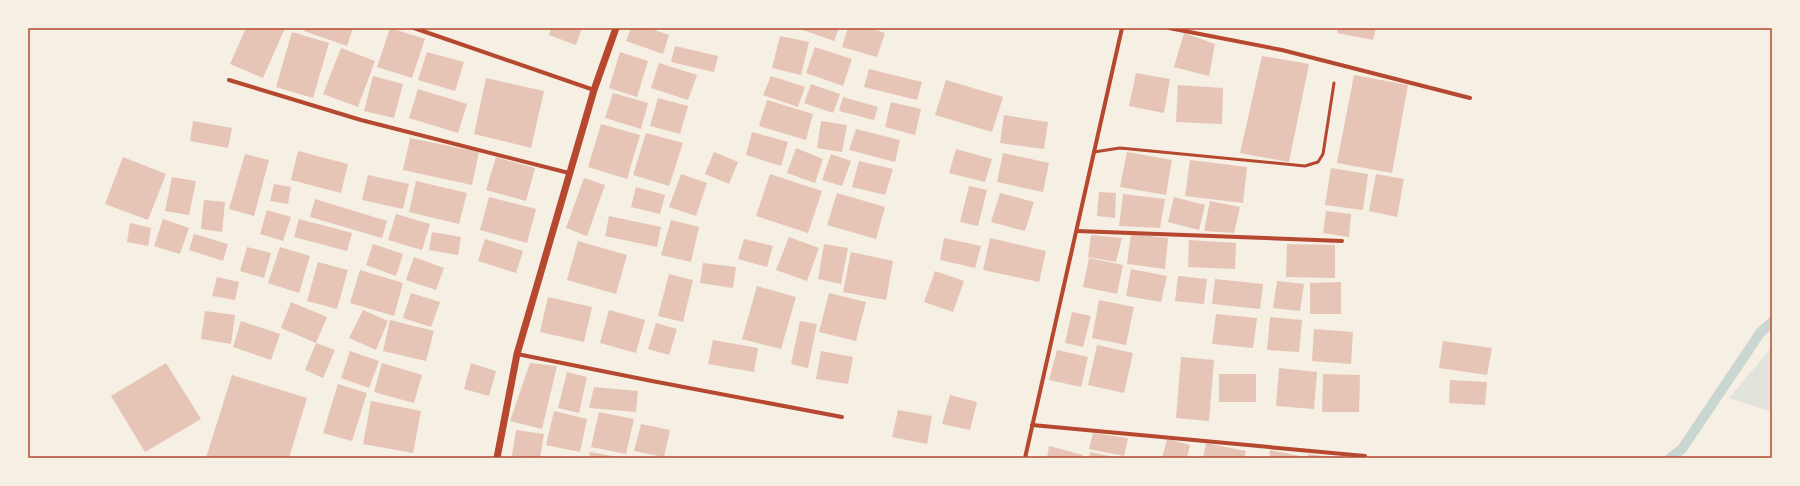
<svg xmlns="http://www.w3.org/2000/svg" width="1800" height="486" viewBox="0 0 1800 486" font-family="'Golos Text',sans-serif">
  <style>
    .green { fill: #e2e4dc }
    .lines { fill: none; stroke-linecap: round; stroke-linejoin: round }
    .stream { stroke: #c9d6d2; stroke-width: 10 }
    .building { fill: #e6c5b7 }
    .service { stroke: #b5482f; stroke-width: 3 }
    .minor { stroke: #b5482f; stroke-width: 4 }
    .tertiary { stroke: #b5482f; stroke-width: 7 }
    .neatline { fill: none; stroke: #b5482f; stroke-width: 1.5 }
  </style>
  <rect width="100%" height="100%" fill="#f6efe4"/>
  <path class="green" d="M1772,347V412L1729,398Z"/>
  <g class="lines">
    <path class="stream" d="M1670,458L1682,449L1760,333L1772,322"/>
  </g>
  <g class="building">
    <path d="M246,28H285L263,78L230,64Z"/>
    <path d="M305,28H353L347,46L304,31Z"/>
    <path d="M390,28L425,39L412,78L377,67Z"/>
    <path d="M551,28H582L576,45L549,35Z"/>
    <path d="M631,28H649L669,35L663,54L626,41Z"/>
    <path d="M803,28H839L834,41L803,30Z"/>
    <path d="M848,28H870L885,33L877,57L842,47Z"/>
    <path d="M1338,28H1376L1373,40L1337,33Z"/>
    <path d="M292,32L329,43L313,98L276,87Z"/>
    <path d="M1184,33L1215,44L1209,76L1174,67Z"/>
    <path d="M780,36L809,42L801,75L772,68Z"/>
    <path d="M675,46L718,56L714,72L671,62Z"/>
    <path d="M815,47L852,59L843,86L806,73Z"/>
    <path d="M341,48L375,61L358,107L323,94Z"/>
    <path d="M427,52L464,62L455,91L418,80Z"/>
    <path d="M620,52L648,61L637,97L609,88Z"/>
    <path d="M1262,56L1309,64L1289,162L1240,153Z"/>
    <path d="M659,63L697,75L688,100L651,88Z"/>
    <path d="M869,69L922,82L917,100L864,87Z"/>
    <path d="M1136,73L1170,79L1164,113L1129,106Z"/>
    <path d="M1354,75L1408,85L1392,173L1337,163Z"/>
    <path d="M373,76L403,84L394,118L364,111Z"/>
    <path d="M771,76L805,87L798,107L763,95Z"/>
    <path d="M486,78L544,91L531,148L474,134Z"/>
    <path d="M946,80L1003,97L992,132L935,115Z"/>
    <path d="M811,84L840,94L833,113L804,103Z"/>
    <path d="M1178,85L1223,88L1222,124L1176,122Z"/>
    <path d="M418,89L467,104L458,133L409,118Z"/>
    <path d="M613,93L648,103L641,129L605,118Z"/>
    <path d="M843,97L878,107L874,120L839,111Z"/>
    <path d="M658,98L688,106L680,134L650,126Z"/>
    <path d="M767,100L813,114L806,140L759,126Z"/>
    <path d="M891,102L921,109L915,135L885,127Z"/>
    <path d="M1004,115L1048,122L1044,149L1000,143Z"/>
    <path d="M193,121L232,128L228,148L190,141Z"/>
    <path d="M821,121L847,125L842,152L817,148Z"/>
    <path d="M601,124L640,135L627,179L588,167Z"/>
    <path d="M856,129L900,140L895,162L849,150Z"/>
    <path d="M752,132L788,142L781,166L746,155Z"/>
    <path d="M646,133L683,143L669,186L633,175Z"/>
    <path d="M410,138L479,152L472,185L403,170Z"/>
    <path d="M796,148L823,159L815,183L787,173Z"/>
    <path d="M956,149L992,159L985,182L949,173Z"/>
    <path d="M298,151L348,164L341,193L291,180Z"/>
    <path d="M714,152L738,162L729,184L705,174Z"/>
    <path d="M1127,152L1172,160L1166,195L1120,187Z"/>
    <path d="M1003,153L1049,163L1043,192L997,182Z"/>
    <path d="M245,154L269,160L254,216L229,209Z"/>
    <path d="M831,154L851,161L842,186L822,180Z"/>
    <path d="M123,157L166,174L148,220L105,204Z"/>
    <path d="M496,157L535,168L526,201L486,190Z"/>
    <path d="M1190,160L1247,167L1243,203L1185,196Z"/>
    <path d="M859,161L893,169L885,195L852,187Z"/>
    <path d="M1331,168L1368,174L1363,210L1325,205Z"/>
    <path d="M681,174L707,183L696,216L669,207Z"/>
    <path d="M770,174L822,191L808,233L756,216Z"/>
    <path d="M1376,174L1404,179L1397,217L1369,211Z"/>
    <path d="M368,175L409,184L403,209L362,200Z"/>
    <path d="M172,177L196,181L189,215L165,211Z"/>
    <path d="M584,178L605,185L587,236L566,228Z"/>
    <path d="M416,181L467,193L459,224L409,212Z"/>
    <path d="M274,184L291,187L288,204L270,201Z"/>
    <path d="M969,186L987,190L978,226L960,222Z"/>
    <path d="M636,187L665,195L660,214L631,207Z"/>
    <path d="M1099,192L1116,193L1115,218L1097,216Z"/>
    <path d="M837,193L885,207L876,239L827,225Z"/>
    <path d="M1000,193L1034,202L1025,231L991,222Z"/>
    <path d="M1123,194L1165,199L1160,228L1119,226Z"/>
    <path d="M489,197L536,209L527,243L480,230Z"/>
    <path d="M1174,197L1205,205L1199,230L1168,222Z"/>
    <path d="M315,199L387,221L382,238L310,217Z"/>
    <path d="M204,200L225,202L222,232L201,229Z"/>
    <path d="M1210,201L1240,207L1234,233L1204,231Z"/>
    <path d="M267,210L291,217L283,241L260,234Z"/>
    <path d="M1326,211L1351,214L1349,237L1323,233Z"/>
    <path d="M396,214L430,224L422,250L388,240Z"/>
    <path d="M609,216L661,227L657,247L605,236Z"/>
    <path d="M163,219L189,228L180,254L154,246Z"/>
    <path d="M299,219L352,233L347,251L294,237Z"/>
    <path d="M671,220L699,227L691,262L661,255Z"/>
    <path d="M130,223L151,228L148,246L127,242Z"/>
    <path d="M432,232L461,237L458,255L429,250Z"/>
    <path d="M194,234L228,244L223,261L189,250Z"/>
    <path d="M1131,234L1168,238L1165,269L1127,264Z"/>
    <path d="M1091,235L1122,238L1116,262L1088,257Z"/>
    <path d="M789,237L819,248L807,281L776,270Z"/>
    <path d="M944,238L981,246L975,268L940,260Z"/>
    <path d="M990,238L1046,251L1039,282L983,270Z"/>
    <path d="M485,239L523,251L516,273L478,261Z"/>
    <path d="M744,239L773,246L767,267L738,259Z"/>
    <path d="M1189,240L1236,243L1235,269L1188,267Z"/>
    <path d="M578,241L627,255L616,294L567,280Z"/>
    <path d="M373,244L403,254L396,276L366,265Z"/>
    <path d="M824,244L848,248L841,284L818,279Z"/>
    <path d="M1287,244L1335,245V278L1286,277Z"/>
    <path d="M247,247L271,253L264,278L240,271Z"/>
    <path d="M280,247L310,256L299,293L268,283Z"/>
    <path d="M851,252L893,261L886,300L843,292Z"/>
    <path d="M414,257L444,268L436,290L406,280Z"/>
    <path d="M1089,258L1123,265L1117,294L1083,287Z"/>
    <path d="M318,262L348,270L337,309L307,301Z"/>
    <path d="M703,263L736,267L733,288L700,283Z"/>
    <path d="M1131,269L1167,276L1161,302L1126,296Z"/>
    <path d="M360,270L403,283L394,316L350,303Z"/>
    <path d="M935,271L964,281L953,312L924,302Z"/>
    <path d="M669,274L693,280L683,322L658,316Z"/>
    <path d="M1178,276L1207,279L1204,304L1175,301Z"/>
    <path d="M217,277L239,282L235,300L212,296Z"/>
    <path d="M1215,279L1263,284L1260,309L1212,304Z"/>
    <path d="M1277,281L1304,284L1300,311L1273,308Z"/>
    <path d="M1341,282V314H1310V283Z"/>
    <path d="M757,286L796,297L781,349L742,339Z"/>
    <path d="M411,293L440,302L431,327L403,318Z"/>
    <path d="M829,293L866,302L856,341L819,332Z"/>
    <path d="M548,297L592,307L584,342L540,332Z"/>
    <path d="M1099,300L1134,307L1126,345L1092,338Z"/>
    <path d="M291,302L327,317L316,343L281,328Z"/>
    <path d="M363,310L388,321L376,350L349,338Z"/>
    <path d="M609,310L645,320L636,353L600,343Z"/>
    <path d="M205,311L235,315L231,344L201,339Z"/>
    <path d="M1072,312L1091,316L1083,347L1065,343Z"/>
    <path d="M1216,314L1257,318L1253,348L1212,344Z"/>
    <path d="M1270,317L1302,320L1299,352L1267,350Z"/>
    <path d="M390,320L434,331L426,361L383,351Z"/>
    <path d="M241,321L280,334L271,360L233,347Z"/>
    <path d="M800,321L817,324L808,368L791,364Z"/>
    <path d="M656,323L677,329L669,355L648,349Z"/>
    <path d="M1314,329L1353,332L1351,364L1312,361Z"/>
    <path d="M713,340L758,348L754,372L708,364Z"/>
    <path d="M1443,341L1492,348L1487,375L1439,368Z"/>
    <path d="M316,343L335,350L323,378L305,370Z"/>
    <path d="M1097,345L1133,353L1124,393L1088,385Z"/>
    <path d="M1057,350L1088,357L1081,387L1049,380Z"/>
    <path d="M350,351L379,361L369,388L341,378Z"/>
    <path d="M821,351L853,357L848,384L816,379Z"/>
    <path d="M1181,357L1214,360L1209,421L1176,418Z"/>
    <path d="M166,363L201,419L145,452L111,396Z"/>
    <path d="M382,363L422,375L414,403L374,392Z"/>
    <path d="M471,363L496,371L489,396L464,389Z"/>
    <path d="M530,363L557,366L542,429L510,421Z"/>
    <path d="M1279,368L1317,372L1314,409L1276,406Z"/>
    <path d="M567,372L587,377L579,413L558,408Z"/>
    <rect x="1219" y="374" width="37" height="28"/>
    <path d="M1323,374L1360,375L1359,412H1322Z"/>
    <path d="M232,375L307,398L289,458H206Z"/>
    <path d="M1450,380L1487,382L1485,405L1449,403Z"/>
    <path d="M338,384L367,393L352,441L323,433Z"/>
    <path d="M594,387L638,391L636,412L589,408Z"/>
    <path d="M950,395L977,402L970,430L942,424Z"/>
    <path d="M371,401L421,411L413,453L363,444Z"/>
    <path d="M898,410L932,416L927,444L892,437Z"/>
    <path d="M554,411L587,419L580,452L546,445Z"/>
    <path d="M599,412L634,419L626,454L591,447Z"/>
    <path d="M641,424L670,430L664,457L634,451Z"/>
    <path d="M516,430L544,434L540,458L512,456Z"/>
    <path d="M1093,433L1128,438L1124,456L1089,449Z"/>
    <path d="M1167,439L1190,445L1187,458H1162Z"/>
    <path d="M1206,443L1246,451L1244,458H1203Z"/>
    <path d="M1049,446L1083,455L1082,458H1047Z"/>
    <path d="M1270,450L1300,456L1299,458H1269Z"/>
    <path d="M590,452L618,457V458H589Z"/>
    <path d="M1090,452L1114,457V458H1089Z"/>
    <path d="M1308,454L1330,457V458H1307Z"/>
  </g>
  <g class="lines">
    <path class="service" d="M1094,152L1120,148L1305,166L1318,162L1323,154L1334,83"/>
    <g class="minor">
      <path d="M414,28L594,90"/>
      <path d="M1169,28L1282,50L1470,98"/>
      <path d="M229,80L361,120L569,173"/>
      <path d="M1077,231L1342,241"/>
      <path d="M517,354L652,381L842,417"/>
      <path d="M1032,425L1365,456"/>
      <path d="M1025,458L1122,28"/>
    </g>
    <path class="tertiary" d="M497,458L517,354L594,90L616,28"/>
  </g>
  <rect width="1800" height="486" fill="none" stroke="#f6efe4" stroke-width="58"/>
  <rect x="29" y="29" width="1742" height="428" class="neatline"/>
</svg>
